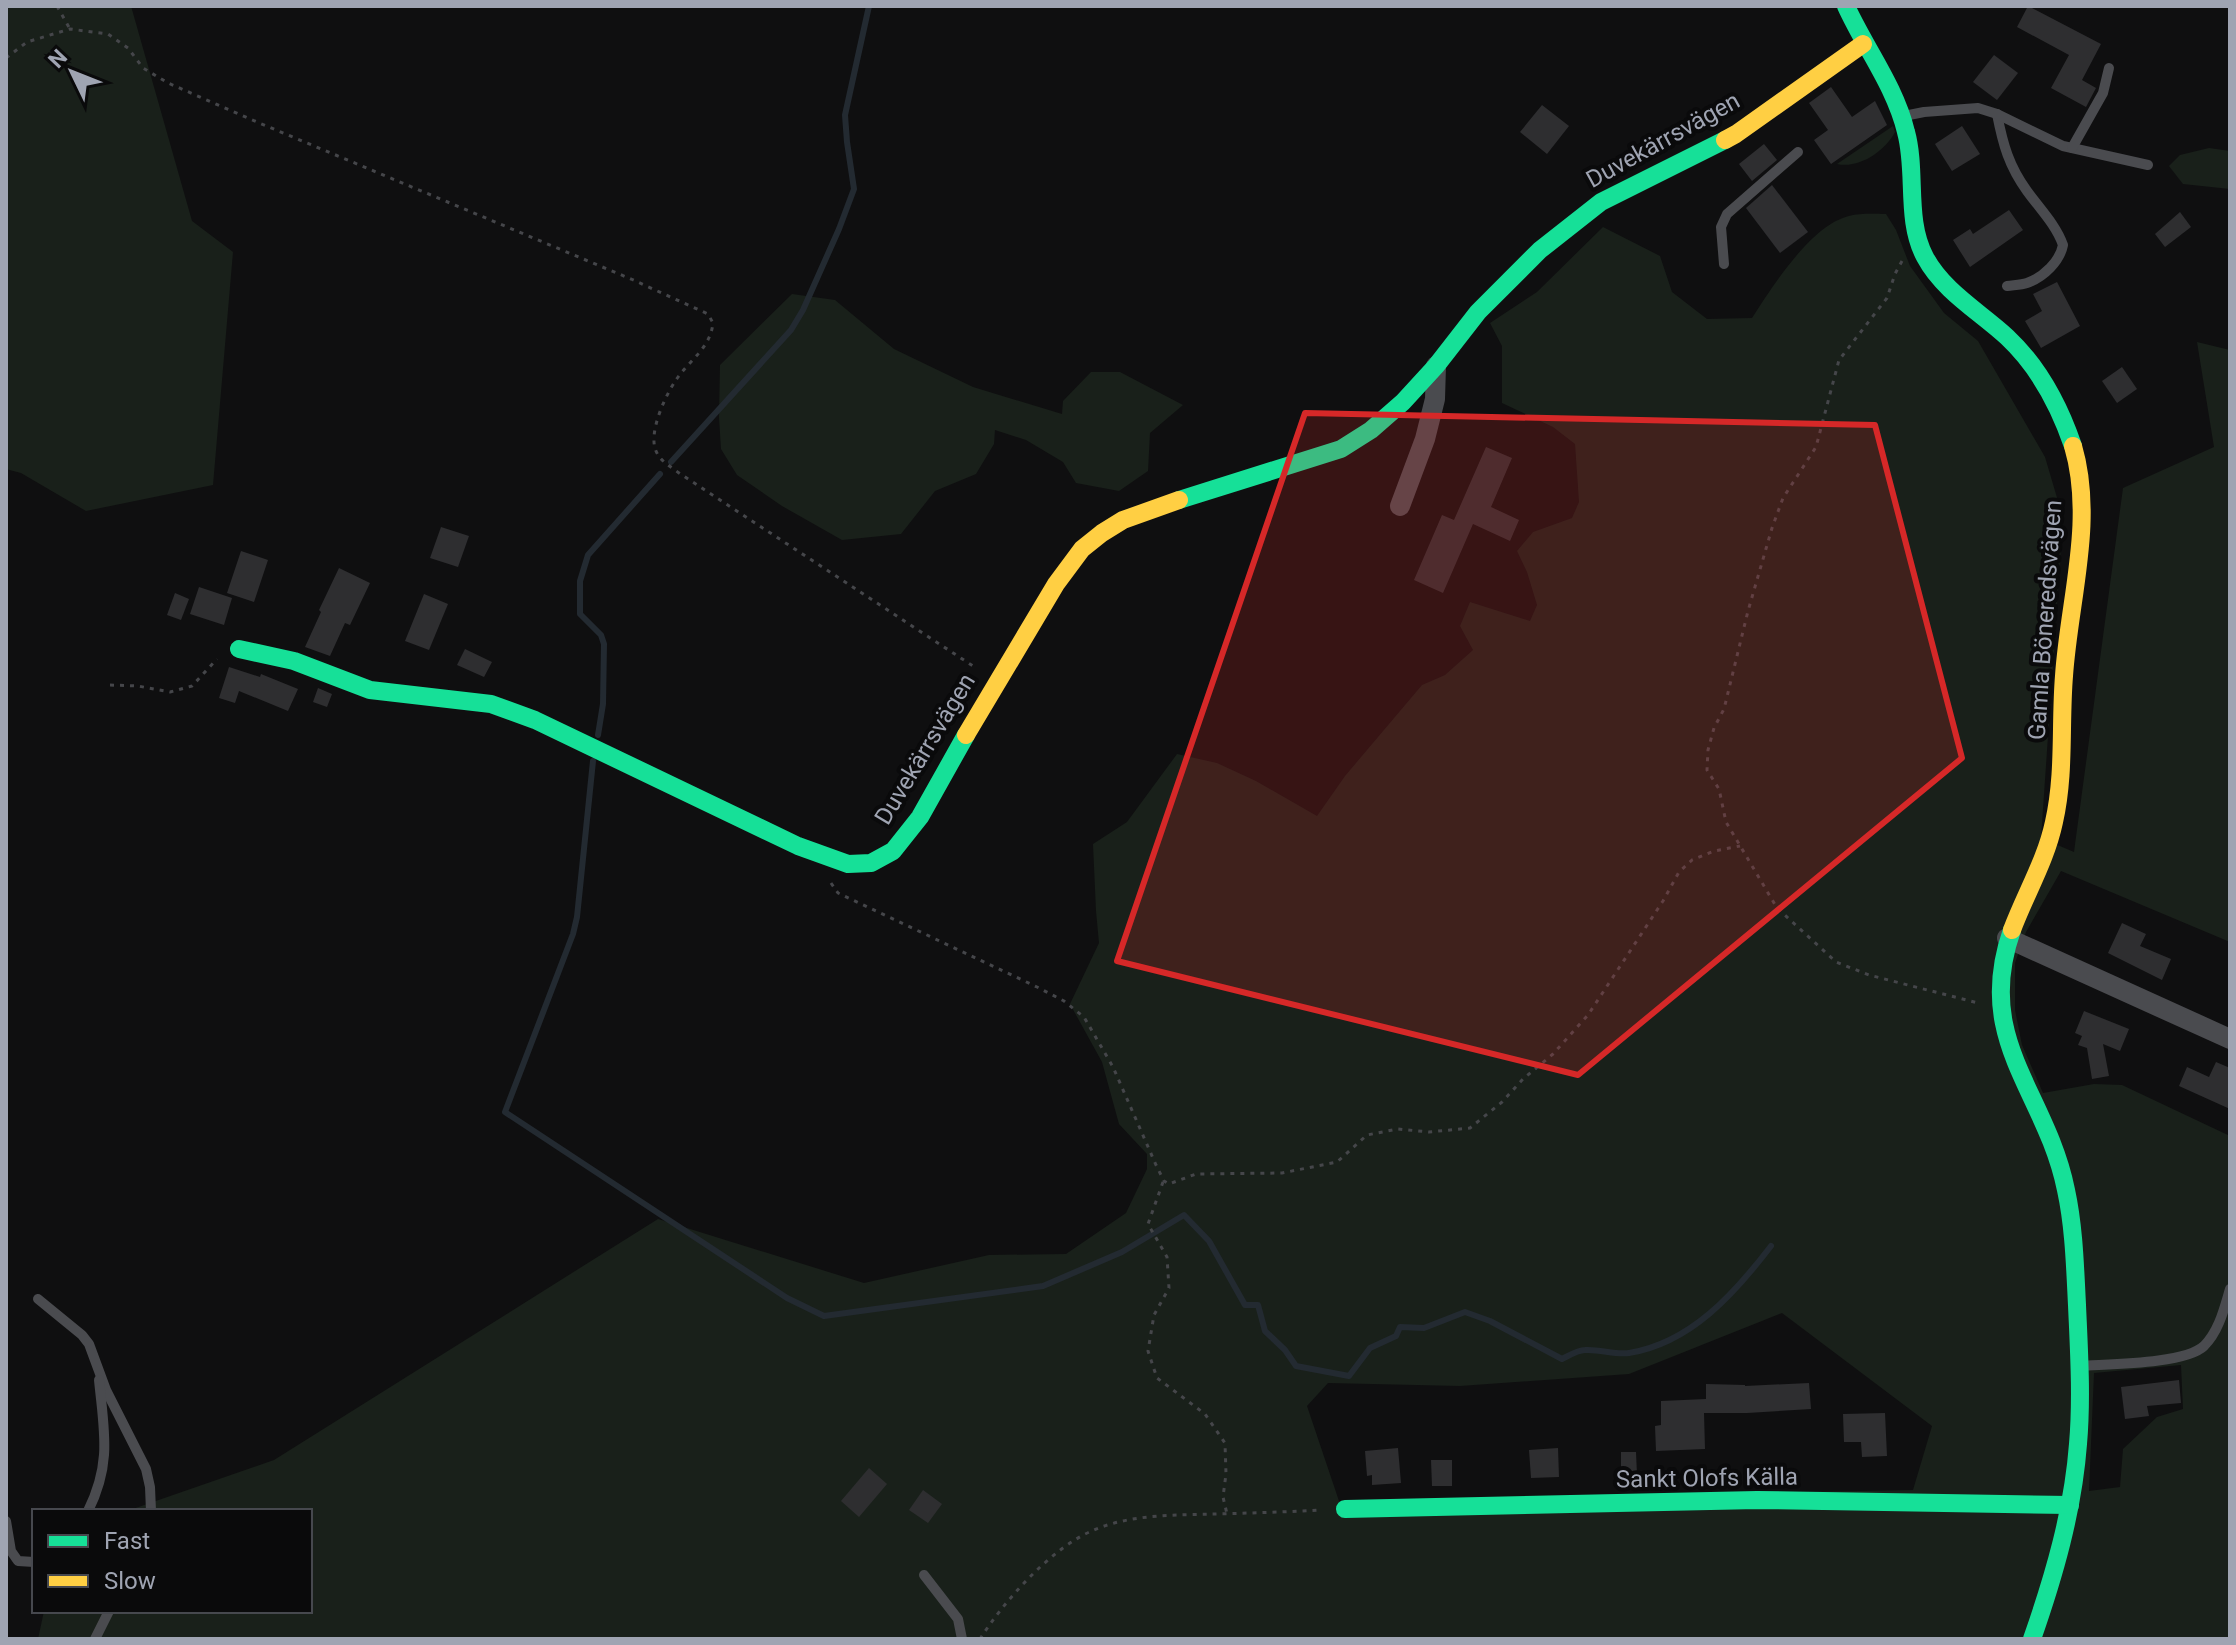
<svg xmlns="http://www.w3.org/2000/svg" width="2236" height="1645" viewBox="0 0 2236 1645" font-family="Roboto,sans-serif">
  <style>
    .green { fill: #19201a; fill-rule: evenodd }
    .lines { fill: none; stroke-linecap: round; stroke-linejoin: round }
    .stream { stroke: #232a31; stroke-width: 6 }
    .building { fill: #2e2e30 }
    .path { stroke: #45464a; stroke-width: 3; stroke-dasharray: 4 6; stroke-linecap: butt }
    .lane { stroke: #4a4b4f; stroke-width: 10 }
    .street { stroke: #4a4b4f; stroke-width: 20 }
    .fast { stroke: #16e098; stroke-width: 18 }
    .slow { stroke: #ffcf43; stroke-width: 18 }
    .marked { fill: #d62828; fill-opacity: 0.2; stroke: #d62828; stroke-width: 6; stroke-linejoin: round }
    .labels { text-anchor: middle; stroke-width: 8; stroke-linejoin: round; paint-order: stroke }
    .street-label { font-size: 24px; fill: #9fa4b2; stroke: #0a0a0b }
  </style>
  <rect width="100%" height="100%" fill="#0f0f10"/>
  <g class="green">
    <path d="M6,6H131L192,221L233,252L213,485L86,511L21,473L6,469Z"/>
    <path d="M1893,126L1895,132C1885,151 1859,169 1837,164Z"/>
    <path d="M2209,148L2230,151V189L2183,184L2169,166L2180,155Z"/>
    <path d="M1886,214L1896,230L1910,266L1944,313L1978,341L2045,457L2063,518L2041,838L2074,852L2123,488L2214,447L2197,342L2230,350V942L2061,871L2026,932L2015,963V1010L2022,1045L2043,1093L2094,1084L2122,1085L2230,1136V1639H38L44,1611H310V1511H127L274,1460L658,1219L864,1283L989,1255L1066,1254L1126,1213L1147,1169V1154L1119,1124L1102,1062L1070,1004L1099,943L1096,911L1093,844L1127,822L1177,754L1217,763L1256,781L1317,816L1345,776L1422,685L1445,675L1473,650L1460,626L1470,602L1530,621L1537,605L1527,572L1517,551L1533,532L1572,518L1579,502L1575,444L1553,427L1502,403V346L1490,323L1537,292L1603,227L1660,256L1672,292L1707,319L1752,318C1772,287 1811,225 1849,216C1860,213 1875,214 1886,214ZM1782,1313L1932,1426L1913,1490L1339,1501L1307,1406L1328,1383L1460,1386L1629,1374ZM2181,1365L2183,1409L2157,1417L2123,1449L2120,1487L2089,1491L2094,1373Z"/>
    <path d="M792,294L835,300L894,349L973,387L1062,414L1063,401L1091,372H1120L1183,405L1150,433L1148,471L1119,491L1076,483L1063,462L1026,440L995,430L994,444L976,474L935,491L901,534L842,540L782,506L737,475L721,449L719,417L720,365Z"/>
  </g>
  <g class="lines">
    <g class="stream">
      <path d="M671,462L791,330L803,310L839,229L854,189L847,142L845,115L869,6"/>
      <path d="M598,735L603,704L604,644L601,635L580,614V581L588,555L660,474"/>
      <path d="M593,761L577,917L573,934L505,1112L787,1298L824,1316L1043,1286L1122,1252L1184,1215L1209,1241L1245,1305H1258L1265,1331L1285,1350L1296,1366L1349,1376L1370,1348L1396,1336L1400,1327L1424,1328L1465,1312L1490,1321L1562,1359C1570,1355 1578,1350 1585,1350C1600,1349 1615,1355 1629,1353C1691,1343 1735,1293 1771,1246"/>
    </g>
  </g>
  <g class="building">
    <path d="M2028,6L2101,44L2082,80L2096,88L2086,107L2051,88L2069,55L2017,27Z"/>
    <path d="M1994,55L2018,73L1997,100L1973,82Z"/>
    <path d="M1831,87L1852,117L1875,101L1887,125L1831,164L1814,140L1828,130L1809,103Z"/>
    <path d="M1542,105L1569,126L1547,154L1520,132Z"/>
    <path d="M1962,126L1980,154L1952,171L1935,144Z"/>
    <path d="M1764,144L1777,160L1752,181L1739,164Z"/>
    <path d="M1772,185L1808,232L1780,253L1746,208Z"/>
    <path d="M2009,210L2023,230L1970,267L1953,240L1970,229L1973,234Z"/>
    <path d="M2180,212L2191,227L2165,247L2155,234Z"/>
    <path d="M2057,282L2080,326L2041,348L2025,321L2042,311L2033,294Z"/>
    <path d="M2122,367L2137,389L2117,403L2102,381Z"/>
    <path d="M1486,447L1512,458L1491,507L1519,520L1510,541L1473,524L1443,593L1414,580L1442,515L1454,520Z"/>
    <path d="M441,527L469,536L458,567L430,558Z"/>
    <path d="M241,551L268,560L254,602L227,593Z"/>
    <path d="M339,568L370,583L350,625L345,623L330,656L305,647L321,612L319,610Z"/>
    <path d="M199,587L232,598L224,625L190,614Z"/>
    <path d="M175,593L189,599L181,620L167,615Z"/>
    <path d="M424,594L448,604L429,650L405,641Z"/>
    <path d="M465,649L492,662L484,677L457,665Z"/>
    <path d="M229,667L260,677L261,674L298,689L288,711L239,691L235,703L219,698Z"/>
    <path d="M318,688L332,694L327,707L313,702Z"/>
    <path d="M2122,923L2146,934L2140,946L2171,959L2162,980L2108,953Z"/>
    <path d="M2084,1011L2129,1029L2120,1051L2103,1044L2109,1076L2092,1079L2087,1048L2078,1045L2082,1036L2075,1033Z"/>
    <path d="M2216,1062L2230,1068V1109L2179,1086L2187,1067L2209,1077Z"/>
    <path d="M2179,1380L2181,1403L2147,1406L2149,1416L2125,1419L2121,1387Z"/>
    <path d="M1809,1383L1811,1409L1747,1413H1704L1705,1449L1656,1451L1655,1426L1661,1425V1401L1706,1399V1384L1745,1385V1386Z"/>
    <path d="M1885,1413L1887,1456L1862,1457L1861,1442H1844L1843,1414Z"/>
    <path d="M1398,1448L1401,1483L1372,1485V1475L1367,1476L1365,1451Z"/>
    <path d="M1558,1448L1559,1477L1531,1478L1529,1450Z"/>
    <path d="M1621,1452H1636L1637,1475H1621Z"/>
    <path d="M1431,1460H1452V1486H1432Z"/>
    <path d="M869,1468L887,1484L859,1517L841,1501Z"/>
    <path d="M923,1490L942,1504L928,1523L909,1510Z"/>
  </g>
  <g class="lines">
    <g class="path">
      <path d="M57,6L70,29"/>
      <path d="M6,58L27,42L70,29L108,34L128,48L143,68L168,83L257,122L631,279L708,314L713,323C710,349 690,359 676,380C665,396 648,433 656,451C660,461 670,466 679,473L976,668"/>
      <path d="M1902,261L1895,274L1887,298L1839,360L1816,447L1783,498L1772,528L1748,611L1724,709L1714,728L1708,750L1707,770L1719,789L1726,822L1777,908L1836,962L1869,975L1978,1003"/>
      <path d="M110,685L138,686L170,692L192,686L217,659"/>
      <path d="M831,883L838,893L1037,987L1064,1001L1084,1017L1113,1067L1156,1165L1164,1181L1169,1184L1196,1174L1282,1173L1337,1162L1367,1135L1398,1129L1429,1132L1470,1128L1502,1102L1523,1079L1553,1054L1588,1015L1663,901L1679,872L1692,860L1714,851L1740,846"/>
      <path d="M1163,1182L1148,1224L1167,1257L1169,1288L1154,1315L1148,1351L1157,1378L1205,1414L1225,1443L1226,1474L1223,1497L1227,1514"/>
      <path d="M980,1639C1004,1601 1052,1547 1094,1530C1131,1514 1177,1515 1216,1514C1251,1513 1286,1512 1320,1510"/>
    </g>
    <g class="lane">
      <path d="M1997,114C2003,145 2009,166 2027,191C2040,209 2056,225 2063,245C2060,261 2044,277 2027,283C2021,285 2014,285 2007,286"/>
      <path d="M1904,116L1924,112L1978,108L1997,114L2063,146L2148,165"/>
      <path d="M2072,148L2103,93L2109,68"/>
      <path d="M1724,264L1721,227L1727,214L1798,152"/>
      <path d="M38,1299L82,1335L89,1344L106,1390L146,1469L150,1487L151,1511"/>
      <path d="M2081,1366C2109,1364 2185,1364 2204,1346C2219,1331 2224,1309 2230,1289"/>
      <path d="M88,1511C112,1463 104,1431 99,1380"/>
      <path d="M6,1521L11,1551L18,1561L34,1562"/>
      <path d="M924,1575L958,1619L962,1639"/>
      <path d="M95,1639L109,1611"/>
    </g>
    <g class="street">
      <path d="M1400,506L1425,439L1435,399L1436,366"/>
      <path d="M2007,938L2230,1039"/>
    </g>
    <g class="fast">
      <path d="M1846,6C1865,48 1895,86 1906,132C1917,172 1905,220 1925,257C1943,291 1980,312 2007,337C2039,367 2059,405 2073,446"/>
      <path d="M1179,500L1341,449L1371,430L1403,402L1436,366L1478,312L1540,250L1601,202L1725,140"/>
      <path d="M239,649L294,661L370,690L491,704L535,720L798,846L848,864L871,863L893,851L920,817L966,735"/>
      <path d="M2012,930C1973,1041 2046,1091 2066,1190C2074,1227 2075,1266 2077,1305C2079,1351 2082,1398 2078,1444C2073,1511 2054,1576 2032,1639"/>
      <path d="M1345,1509L1757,1500L2070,1505"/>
    </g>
    <g class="slow">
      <path d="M1725,140L1736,134L1863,44"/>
      <path d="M966,735L1056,584L1082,549L1102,533L1123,520L1179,500"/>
      <path d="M2012,930C2026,893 2046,860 2054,822C2065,774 2060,724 2064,676C2069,600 2095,521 2073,446"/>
    </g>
  </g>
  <path class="marked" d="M1305,413L1875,425L1962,758L1578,1075L1117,961Z"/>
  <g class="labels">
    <g class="street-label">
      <text transform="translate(1663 140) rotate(-29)" y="8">Duvekärrsvägen</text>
      <text transform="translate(2045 620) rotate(-86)" y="8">Gamla Böneredsvägen</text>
      <text transform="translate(925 749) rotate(-59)" y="8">Duvekärrsvägen</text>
      <text transform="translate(1707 1478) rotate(-1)" y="8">Sankt Olofs Källa</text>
    </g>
  </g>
  <rect width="2236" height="1645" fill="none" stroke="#9fa4b2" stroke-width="16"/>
  <rect x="32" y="1509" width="280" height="104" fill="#0a0a0b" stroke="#46484e" stroke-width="2"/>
  <rect x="48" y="1535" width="40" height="12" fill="#16e098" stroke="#46484e" stroke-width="2"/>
  <text x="104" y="1549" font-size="24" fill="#9fa4b2">Fast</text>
  <rect x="48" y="1575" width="40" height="12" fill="#ffcf43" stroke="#46484e" stroke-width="2"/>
  <text x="104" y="1589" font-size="24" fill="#9fa4b2">Slow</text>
  <g transform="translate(72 72) rotate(313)" stroke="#0a0a0b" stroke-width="6" paint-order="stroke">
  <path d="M0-6L14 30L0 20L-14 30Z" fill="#9fa4b2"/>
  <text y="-12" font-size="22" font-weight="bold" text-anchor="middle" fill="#9fa4b2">N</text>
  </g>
</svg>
